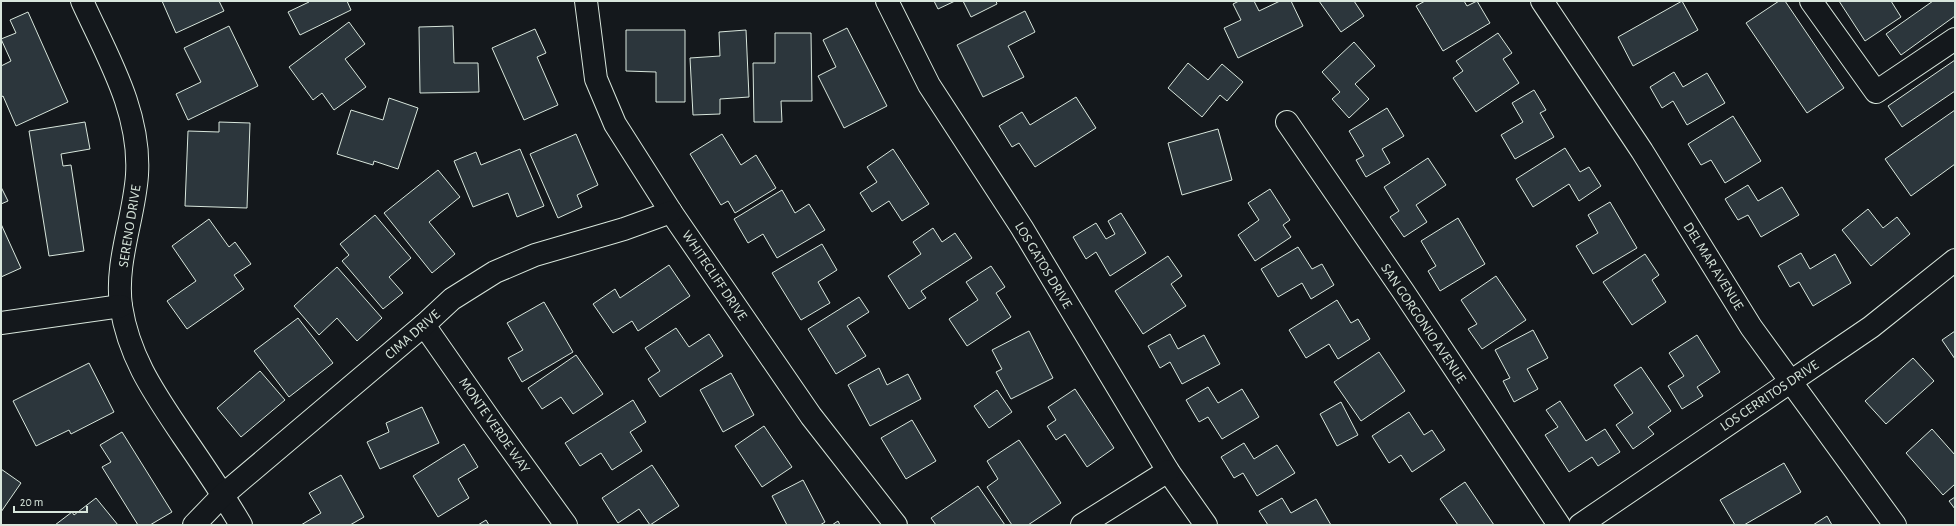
<svg xmlns="http://www.w3.org/2000/svg" width="1956" height="526" viewBox="0 0 1956 526" font-family="'Alegreya Sans',sans-serif">
  <style>
    .building { fill: #2c363c; stroke: #d8e6dc }
    .lines { fill: none; stroke-linecap: round; stroke-linejoin: round }
    .minor-casing { stroke: #d8e6dc; stroke-width: 24 }
    .minor { stroke: #14181c; stroke-width: 22 }
    .labels { text-anchor: middle; stroke-width: 3; stroke-linejoin: round; paint-order: stroke }
    .street-label { font-size: 14px; fill: #d8e6dc; stroke: #14181c }
  </style>
  <rect width="100%" height="100%" fill="#14181c"/>
  <g class="building">
    <path d="M162,1H219L224,11L176,33Z"/>
    <path d="M309,1H347L351,10L300,35L288,12L309,2Z"/>
    <path d="M934,1H955L938,9Z"/>
    <path d="M963,1H996L997,4L971,17Z"/>
    <path d="M1239,1H1254L1259,11L1280,1H1291L1303,26L1238,58L1224,28L1241,20L1233,4Z"/>
    <path d="M1319,1H1354L1364,16L1341,32Z"/>
    <path d="M1425,1H1464L1467,6L1477,1L1490,23L1443,51L1416,6Z"/>
    <path d="M1682,1L1698,30L1633,66L1618,37Z"/>
    <path d="M1779,1H1785L1844,88L1807,113L1746,23Z"/>
    <path d="M1839,1H1891L1901,17L1865,41Z"/>
    <path d="M1933,1H1955V16L1901,55L1886,34Z"/>
    <path d="M1025,11L1035,32L1008,46L1024,77L983,97L957,45Z"/>
    <path d="M28,12L68,102L16,126L3,96L1,97V66L11,61L1,39L16,33L10,20Z"/>
    <path d="M349,22L365,44L345,59L366,87L334,110L322,93L313,100L289,67Z"/>
    <path d="M229,26L258,86L188,120L176,94L201,82L184,48Z"/>
    <path d="M453,26L454,63H478L479,92L420,93L419,27Z"/>
    <path d="M847,28L887,106L844,128L818,76L836,67L823,40Z"/>
    <path d="M535,29L546,53L537,57L558,105L524,120L492,48Z"/>
    <path d="M626,30H685V102H656V72L626,71Z"/>
    <path d="M746,30L749,97L720,99V114L693,115L690,58L720,56L719,32Z"/>
    <path d="M775,33H811L812,101H781L782,122H754L753,63H775Z"/>
    <path d="M1498,33L1512,53L1503,59L1519,83L1476,112L1453,78L1463,71L1456,61Z"/>
    <path d="M1354,42L1375,66L1355,84L1369,99L1349,118L1332,99L1340,92L1322,72Z"/>
    <path d="M1955,60V91L1902,127L1888,106Z"/>
    <path d="M1188,63L1208,80L1222,64L1243,82L1227,101L1220,95L1202,117L1168,88Z"/>
    <path d="M1674,72L1683,87L1707,73L1725,103L1687,125L1673,101L1662,108L1650,87Z"/>
    <path d="M1534,90L1546,110L1540,113L1554,137L1515,159L1501,135L1523,122L1512,103Z"/>
    <path d="M1076,97L1096,128L1035,167L1019,143L1012,147L999,126L1022,112L1030,125Z"/>
    <path d="M389,98L418,108L398,169L374,161L373,165L337,154L351,110L383,120Z"/>
    <path d="M1387,108L1404,136L1382,149L1390,163L1366,177L1356,160L1364,156L1349,131Z"/>
    <path d="M1955,110V164L1911,196L1885,159Z"/>
    <path d="M1733,116L1761,161L1725,183L1711,160L1701,165L1688,144Z"/>
    <path d="M85,122L90,149L61,154L63,166L71,165L84,251L49,256L29,131Z"/>
    <path d="M219,122L250,123L247,208L185,206L188,131L219,132Z"/>
    <path d="M1218,129L1232,180L1182,195L1168,143Z"/>
    <path d="M576,134L598,185L577,195L582,207L558,218L530,154Z"/>
    <path d="M722,134L741,165L756,155L776,188L735,213L728,201L721,205L690,154Z"/>
    <path d="M1565,148L1580,172L1589,167L1601,186L1579,201L1569,184L1533,207L1516,179Z"/>
    <path d="M520,149L544,206L517,217L508,193L473,207L454,161L476,152L481,165Z"/>
    <path d="M893,149L929,204L902,221L889,201L872,212L860,193L877,182L867,167Z"/>
    <path d="M1428,158L1446,185L1416,205L1427,222L1404,237L1390,217L1399,211L1384,187Z"/>
    <path d="M438,170L460,197L429,222L455,254L432,273L384,213Z"/>
    <path d="M1748,185L1758,201L1782,187L1799,215L1761,237L1748,215L1738,220L1725,199Z"/>
    <path d="M1,187L8,201L1,204Z"/>
    <path d="M1270,189L1290,220L1283,225L1291,237L1255,261L1238,235L1259,220L1248,203Z"/>
    <path d="M782,190L795,213L809,204L825,230L777,258L763,234L748,243L734,219Z"/>
    <path d="M1610,202L1637,248L1593,274L1576,246L1598,233L1588,215Z"/>
    <path d="M1868,209L1883,228L1897,217L1910,234L1871,266L1842,230Z"/>
    <path d="M1121,213L1146,253L1110,276L1096,252L1086,259L1073,237L1096,223L1106,239L1115,234L1108,221Z"/>
    <path d="M375,215L411,258L389,277L403,293L383,309L342,261L349,255L340,244Z"/>
    <path d="M1458,218L1485,264L1440,291L1428,271L1436,266L1421,241Z"/>
    <path d="M209,219L229,247L235,242L251,264L234,275L244,289L187,329L167,301L196,281L172,246Z"/>
    <path d="M1,224L21,268L1,277Z"/>
    <path d="M933,228L942,242L955,233L972,258L921,291L926,298L909,309L888,276L921,254L913,242Z"/>
    <path d="M822,244L837,270L818,282L830,303L801,320L772,273Z"/>
    <path d="M1298,247L1312,269L1322,264L1334,285L1311,299L1302,283L1278,297L1261,269Z"/>
    <path d="M1801,253L1810,269L1835,254L1851,283L1813,306L1799,282L1790,287L1778,266Z"/>
    <path d="M1645,254L1659,275L1652,280L1666,302L1632,325L1603,282Z"/>
    <path d="M1168,256L1182,276L1171,284L1186,306L1143,334L1115,291Z"/>
    <path d="M669,265L690,296L638,331L632,321L613,333L593,304L615,289L620,298Z"/>
    <path d="M991,266L1005,287L996,293L1011,317L967,346L949,319L978,300L966,282Z"/>
    <path d="M337,267L382,318L357,341L337,318L319,335L294,306Z"/>
    <path d="M1496,276L1526,320L1482,349L1468,329L1477,324L1461,300Z"/>
    <path d="M859,297L869,312L847,326L866,356L836,374L808,329Z"/>
    <path d="M1337,300L1351,323L1358,319L1370,339L1338,359L1329,344L1306,358L1289,330Z"/>
    <path d="M544,302L573,352L522,382L508,358L523,350L507,323Z"/>
    <path d="M298,318L333,363L289,397L254,351Z"/>
    <path d="M676,328L689,347L709,334L723,356L660,397L648,379L660,371L645,348Z"/>
    <path d="M1533,330L1548,358L1527,369L1538,389L1514,402L1503,381L1510,378L1495,350Z"/>
    <path d="M1029,331L1053,378L1011,399L996,372L1002,369L992,350Z"/>
    <path d="M1955,331V359L1942,340Z"/>
    <path d="M1170,334L1178,349L1204,335L1220,364L1182,384L1170,362L1160,368L1148,346Z"/>
    <path d="M1697,335L1720,372L1697,387L1703,396L1682,409L1668,386L1684,376L1669,353Z"/>
    <path d="M1379,352L1405,391L1361,421L1334,382Z"/>
    <path d="M576,355L603,394L573,414L561,397L542,409L528,388Z"/>
    <path d="M1913,358L1934,381L1886,424L1865,401Z"/>
    <path d="M89,363L114,412L71,434L69,430L36,446L13,401Z"/>
    <path d="M1641,367L1671,411L1648,427L1654,434L1633,449L1616,425L1633,413L1614,385Z"/>
    <path d="M879,368L887,385L908,374L921,399L870,426L848,385Z"/>
    <path d="M260,371L285,400L241,437L217,408Z"/>
    <path d="M731,373L754,415L723,432L700,390Z"/>
    <path d="M1208,387L1218,403L1242,389L1259,417L1222,439L1208,417L1199,422L1186,400Z"/>
    <path d="M1075,389L1114,448L1087,467L1065,434L1056,440L1047,426L1056,420L1048,407Z"/>
    <path d="M997,390L1012,412L989,428L974,406Z"/>
    <path d="M633,400L646,422L630,432L642,451L612,470L601,453L580,466L565,443Z"/>
    <path d="M1560,401L1586,441L1605,429L1620,452L1598,466L1592,457L1569,472L1545,435L1558,427L1546,410Z"/>
    <path d="M1341,402L1358,435L1337,446L1320,414Z"/>
    <path d="M422,407L439,443L380,469L367,442L389,432L386,423Z"/>
    <path d="M1409,412L1424,435L1432,430L1445,450L1412,472L1401,455L1389,463L1372,436Z"/>
    <path d="M912,420L936,461L906,479L881,438Z"/>
    <path d="M764,426L792,467L762,487L735,446Z"/>
    <path d="M1932,429L1955,455V484L1943,495L1906,453Z"/>
    <path d="M122,432L172,512L150,525H138L102,467L111,462L100,445Z"/>
    <path d="M1019,440L1061,503L1028,525H1012L987,487L998,479L987,461Z"/>
    <path d="M1244,443L1254,459L1277,445L1295,473L1257,496L1243,473L1234,478L1221,457Z"/>
    <path d="M464,444L478,467L458,479L469,498L438,517L413,476Z"/>
    <path d="M1784,463L1801,492L1744,525H1735L1720,500Z"/>
    <path d="M652,465L679,506L650,525L639,509L618,523L602,498Z"/>
    <path d="M1,469L21,483L1,512Z"/>
    <path d="M341,475L364,517L350,525H301L321,513L309,493Z"/>
    <path d="M803,480L825,522L820,525H787L772,496Z"/>
    <path d="M1465,482L1494,525H1458L1440,499Z"/>
    <path d="M978,486L1005,525H936L931,518Z"/>
    <path d="M1955,497V509L1949,501Z"/>
    <path d="M96,498L118,525H55L72,512L74,515Z"/>
    <path d="M1282,498L1291,513L1316,499L1331,525H1268L1259,511Z"/>
    <path d="M1827,516L1832,525H1813Z"/>
    <path d="M486,520L489,525H478Z"/>
    <path d="M838,521L840,525H832Z"/>
  </g>
  <g class="lines">
    <g class="minor-casing">
      <g id="minor">
        <path d="M82,1C107,56 141,112 137,175C134,219 115,262 121,306C129,358 155,394 183,436C203,465 223,494 241,525"/>
        <path d="M586,1L596,79L615,124L671,212L811,416L896,525"/>
        <path d="M887,1L929,85L1022,228L1168,471L1206,525"/>
        <path d="M1542,1L1642,151L1751,327L1895,525"/>
        <path d="M1811,1L1876,92L1955,39"/>
        <path d="M1287,122L1403,291L1559,525"/>
        <path d="M1,323L121,306"/>
        <path d="M424,325L493,424L566,525"/>
        <path d="M194,525L223,495L424,325L452,299L495,272L535,255L624,229L671,212"/>
        <path d="M1082,525L1168,471"/>
        <path d="M1580,525L1871,327L1955,260"/>
      </g>
    </g>
    <use href="#minor" class="minor"/>
  </g>
  <g class="labels">
    <g class="street-label">
      <text transform="translate(129 226) rotate(-81)" y="5">SERENO DRIVE</text>
      <text transform="translate(1044 265) rotate(59)" y="5">LOS GATOS DRIVE</text>
      <text transform="translate(1714 266) rotate(58)" y="5">DEL MAR AVENUE</text>
      <text transform="translate(715 275) rotate(56)" y="5">WHITECLIFF DRIVE</text>
      <text transform="translate(1424 323) rotate(56)" y="5">SAN GORGONIO AVENUE</text>
      <text transform="translate(412 334) rotate(-41)" y="5">CIMA DRIVE</text>
      <text transform="translate(1769 395) rotate(-34)" y="5">LOS CERRITOS DRIVE</text>
      <text transform="translate(495 425) rotate(55)" y="5">MONTE VERDE WAY</text>
    </g>
  </g>
  <rect width="1956" height="526" fill="none" stroke="#d8e6dc" stroke-width="4"/>
  <path d="M14 506v6h73v-6" fill="none" stroke="#d8e6dc" stroke-width="2"/>
  <text x="20" y="506" font-size="12" fill="#d8e6dc" stroke="#14181c" stroke-width="3" paint-order="stroke">20 m</text>
</svg>
